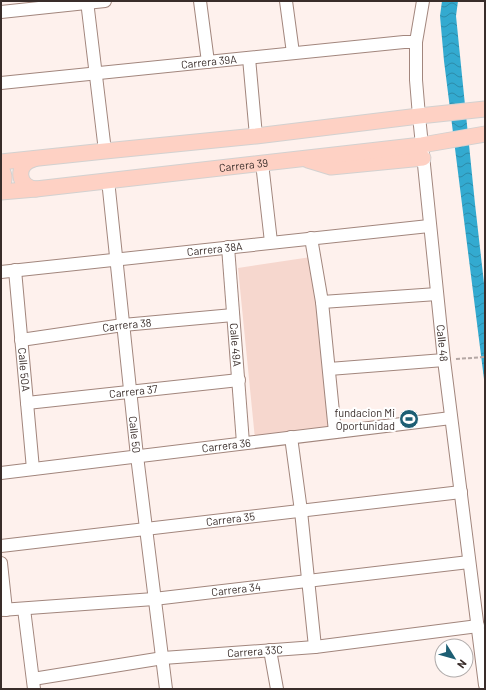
<svg xmlns="http://www.w3.org/2000/svg" width="486" height="690" viewBox="0 0 486 690" font-family="Barlow,sans-serif">
  <style>
    .park { fill: #f6d7ce }
    .water { fill: url(#water-waves) }
    .lines { fill: none; stroke-linecap: round; stroke-linejoin: round }
    .minor-casing { stroke: #a2867d; stroke-width: 14 }
    .major-casing { stroke: #d3d1d0; stroke-width: 17 }
    .path { stroke: #b4a7a4; stroke-width: 2; stroke-dasharray: 4 2; stroke-linecap: butt }
    .minor { stroke: #fff; stroke-width: 12 }
    .major { stroke: #fed1c4; stroke-width: 15 }
    .labels { text-anchor: middle; stroke-width: 4; stroke-linejoin: round; paint-order: stroke }
    .street-label { font-size: 11px; fill: #392d2a; stroke: #fff }
    .poi-label { font-size: 11px; fill: #392d2a; stroke: #fff; text-anchor: end }
  </style>
  <defs>
    <pattern id="water-waves" width="16" height="10" patternUnits="userSpaceOnUse"><rect width="16" height="10" fill="#33aad0"/><path d="M0 5q4-4 8 0t8 0" fill="none" stroke="#2c8ba9"/></pattern>
  </defs>
  <rect width="100%" height="100%" fill="#fef1ed"/>
  <path class="park" d="M311,257L330,427L255,439L238,268Z"/>
  <path class="water" d="M442,1H458L456,16L475,204L485,292V387L444,61L440,16Z"/>
  <g class="lines">
    <g class="minor-casing">
      <g id="minor">
        <path d="M87,1L105,151"/>
        <path d="M200,1L208,62"/>
        <path d="M286,1L293,53"/>
        <path id="s1" d="M423,1L416,42V80L419,116L444,360L485,685"/>
        <path d="M1,12L105,1"/>
        <path d="M249,58L256,136"/>
        <path id="s2" d="M1,83L404,42H416"/>
        <path d="M262,163L271,242"/>
        <path id="s3" d="M108,180L137,456L166,689"/>
        <path d="M311,238L322,302L335,432"/>
        <path id="s4" d="M228,247L243,443"/>
        <path id="s5" d="M15,270L33,469"/>
        <path id="s6" d="M1,272L429,226"/>
        <path d="M322,302L437,294"/>
        <path id="s7" d="M21,340L123,325L233,315"/>
        <path d="M329,369L444,360"/>
        <path id="s8" d="M27,403L239,380"/>
        <path d="M291,437L301,511L315,647"/>
        <path id="s9" d="M1,473L451,418"/>
        <path id="s10" d="M1,546L461,492"/>
        <path d="M1,563L6,610"/>
        <path d="M24,609L34,689"/>
        <path id="s11" d="M1,610L154,599L469,562"/>
        <path d="M270,650L277,689"/>
        <path id="s12" d="M33,679L163,658L315,647L478,626"/>
      </g>
    </g>
    <g class="major-casing">
      <g id="major">
        <path d="M34,159C15,164 17,187 36,189"/>
        <path d="M308,160L331,167L423,158"/>
        <path d="M1,162L105,151L256,136L419,116L485,109"/>
        <path d="M1,169C5,175 5,181 1,187"/>
        <path id="s13" d="M1,192L36,189L422,145L485,134"/>
      </g>
    </g>
    <path class="path" d="M456,359L485,357"/>
    <use href="#minor" class="minor"/>
    <use href="#major" class="major"/>
  </g>
  <defs>
    <g id="stadium-disc" transform="scale(1)"><circle r="9.5" fill="#1d5e73" stroke="#fff"/><path d="M0-5a6.5 5 0 1 0 0 10a6.5 5 0 1 0 0-10ZM-3.5-1.8h7v3.6h-7Z" fill="#fff"/></g>
  </defs>
  <g fill-rule="evenodd">
    <use href="#stadium-disc" x="409" y="419"/>
  </g>
  <g class="labels">
    <g class="street-label">
      <text dy="4" stroke="none"><textPath href="#s2" startOffset="209">Carrera 39A</textPath></text>
      <text dy="4" stroke="none"><textPath href="#s13" startOffset="244">Carrera 39</textPath></text>
      <text dy="4" stroke="none"><textPath href="#s6" startOffset="215">Carrera 38A</textPath></text>
      <text dy="4" stroke="none"><textPath href="#s7" startOffset="107">Carrera 38</textPath></text>
      <text dy="4" stroke="none"><textPath href="#s1" startOffset="344">Calle 48</textPath></text>
      <text dy="4" stroke="none"><textPath href="#s4" startOffset="98">Calle 49A</textPath></text>
      <text dy="4" stroke="none"><textPath href="#s5" startOffset="100">Calle 50A</textPath></text>
      <text dy="4" stroke="none"><textPath href="#s8" startOffset="107">Carrera 37</textPath></text>
      <text dy="4" stroke="none"><textPath href="#s3" startOffset="256">Calle 50</textPath></text>
      <text dy="4" stroke="none"><textPath href="#s9" startOffset="227">Carrera 36</textPath></text>
      <text dy="4" stroke="none"><textPath href="#s10" startOffset="231">Carrera 35</textPath></text>
      <text dy="4" stroke="none"><textPath href="#s11" startOffset="236">Carrera 34</textPath></text>
      <text dy="4" stroke="none"><textPath href="#s12" startOffset="224">Carrera 33C</textPath></text>
    </g>
    <g class="poi-label">
      <text x="395" y="417">fundacion Mi<tspan x="395" dy="13">Oportunidad</tspan></text>
    </g>
  </g>
  <rect width="486" height="690" fill="none" stroke="#392d2a" stroke-width="4"/>
  <g transform="translate(454 658) rotate(127)"><circle r="19" fill="#ffffff" stroke="#b0abaa"/>
  <path d="M0-3L7 15L0 10L-7 15Z" fill="#1d5e73"/>
  <text y="-6" font-size="11" font-weight="bold" text-anchor="middle" fill="#392d2a">N</text>
  </g>
</svg>
